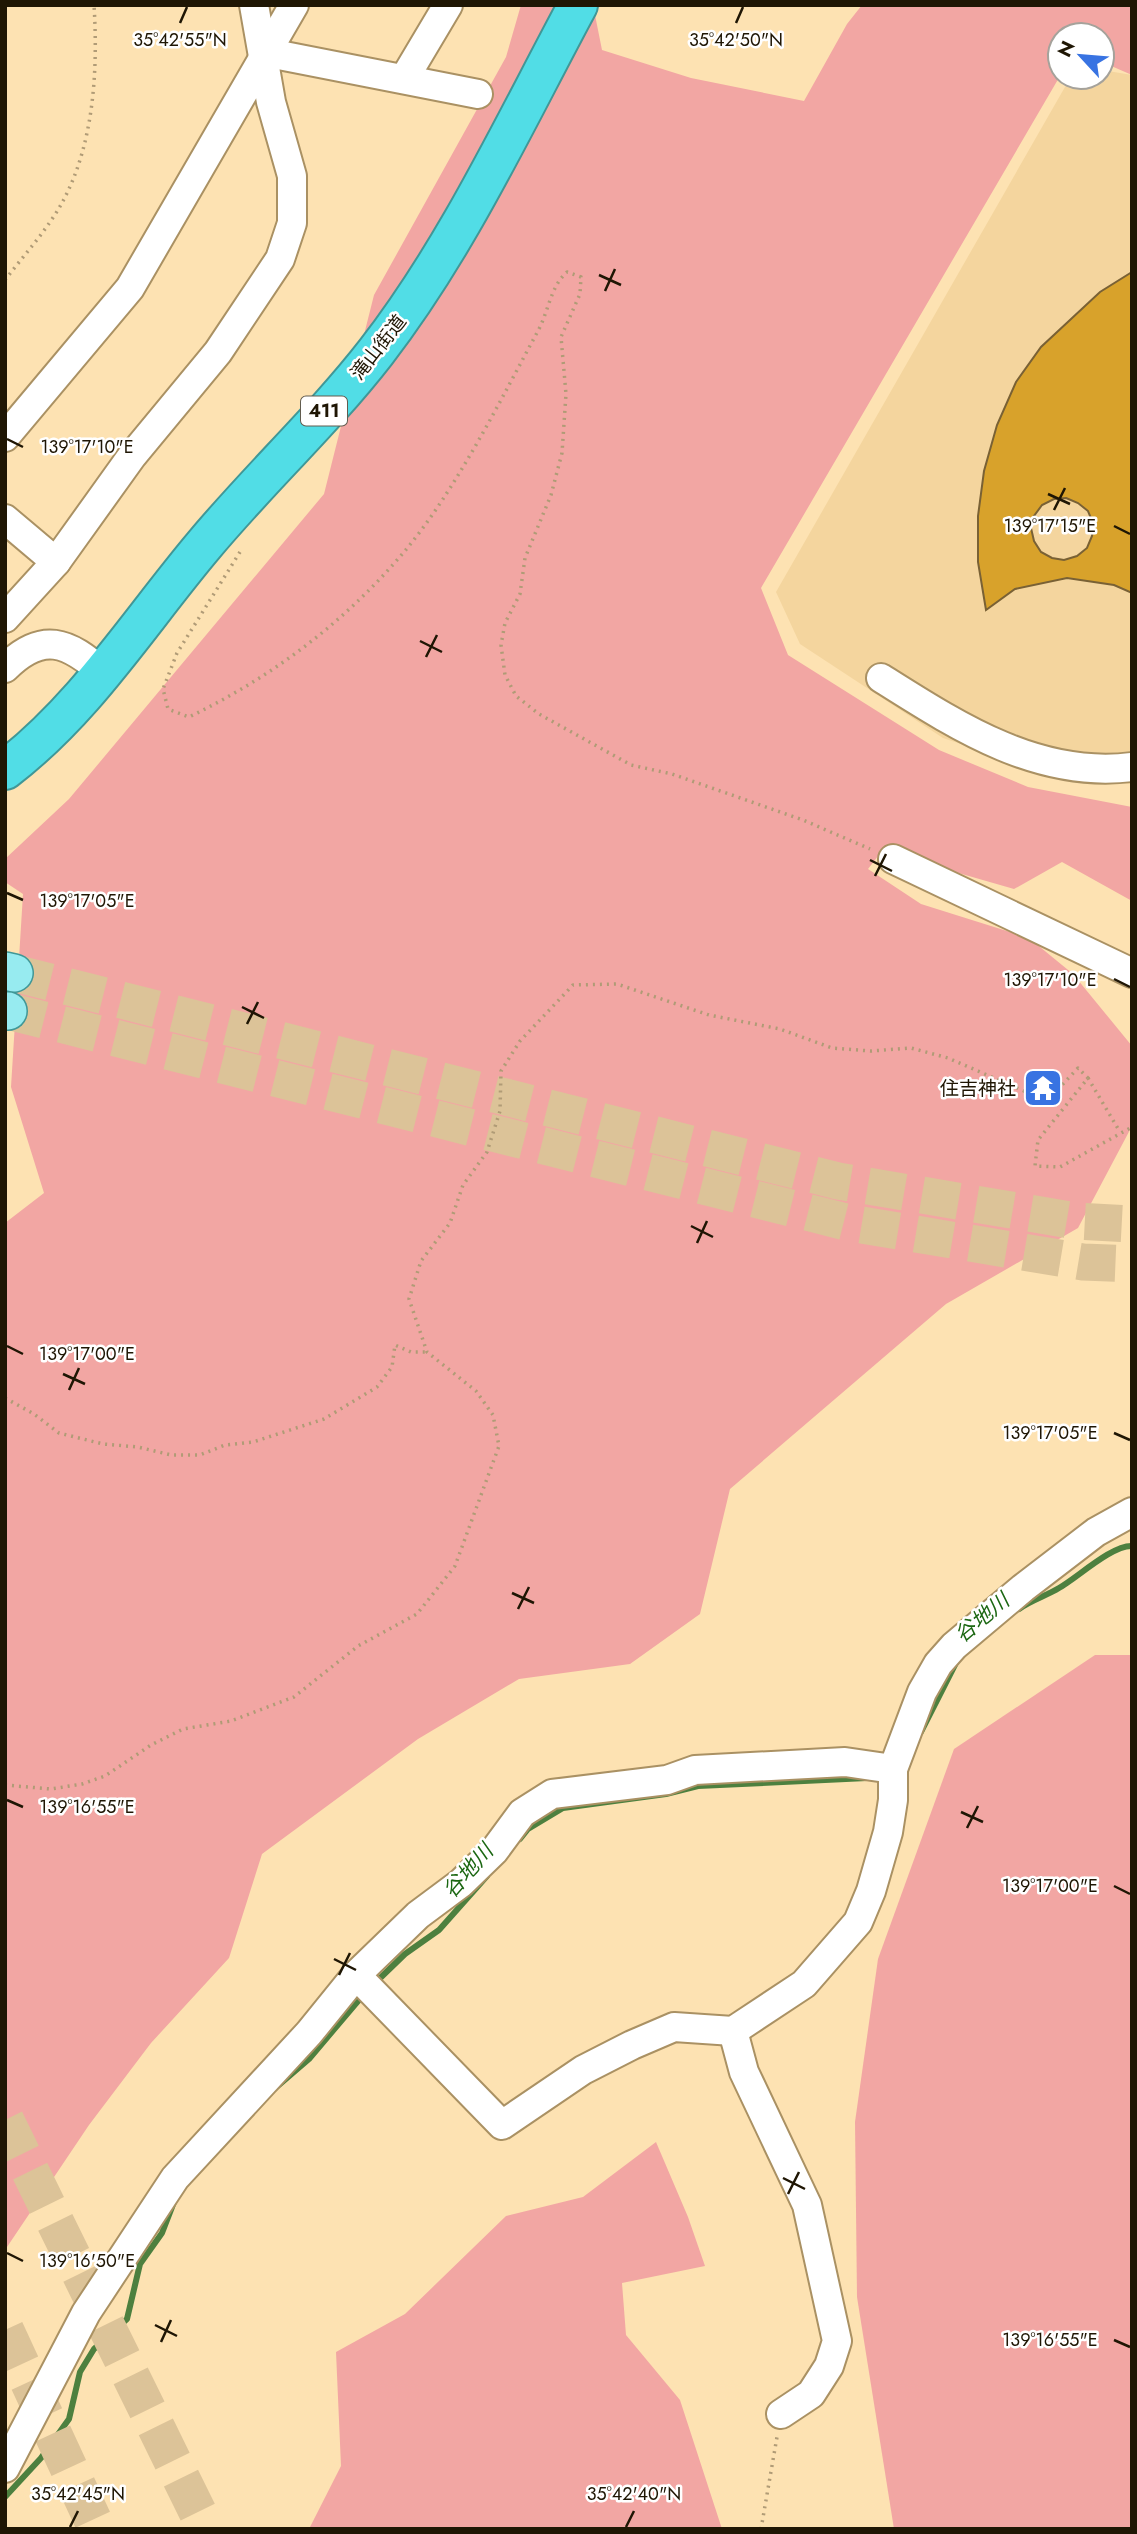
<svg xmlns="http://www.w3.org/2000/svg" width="1137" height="2534" viewBox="0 0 1137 2534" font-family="Jost,'Noto Sans JP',sans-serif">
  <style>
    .built { fill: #f4d59e }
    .green { fill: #f2a6a3 }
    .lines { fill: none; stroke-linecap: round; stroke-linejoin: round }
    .stream { stroke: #4d803f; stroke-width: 6 }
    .building { fill: #d8a22b; stroke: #796135; stroke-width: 2; fill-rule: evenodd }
    .major-tunnel { stroke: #dcc398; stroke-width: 37; stroke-dasharray: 37 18; stroke-linecap: butt }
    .highway-tunnel { stroke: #dcc398; stroke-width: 38; stroke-dasharray: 38 19; stroke-linecap: butt }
    .minor-casing { stroke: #aa9163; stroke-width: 32 }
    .major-casing { stroke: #409797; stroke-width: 40 }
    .highway-casing { stroke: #409797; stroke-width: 42 }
    .path { stroke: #b09b76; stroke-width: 3.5; stroke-dasharray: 2 5; stroke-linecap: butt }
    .minor { stroke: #fff; stroke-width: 28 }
    .major { stroke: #97ebf0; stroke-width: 37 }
    .highway { stroke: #51dde6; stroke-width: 38 }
    .ticks { fill: none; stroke: #1f1604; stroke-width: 2.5 }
    .labels { text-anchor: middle; stroke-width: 5; stroke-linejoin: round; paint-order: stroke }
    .shield { fill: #fff; stroke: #625c4f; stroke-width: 2 }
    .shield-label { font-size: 18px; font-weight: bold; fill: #1f1604 }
    .street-label { font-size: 19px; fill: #1f1604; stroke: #fff }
    .poi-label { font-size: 19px; fill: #1f1604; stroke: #fff; text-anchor: end }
    .water-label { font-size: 21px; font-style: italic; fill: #1b6712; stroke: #fff }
    .ticks-label { font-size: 18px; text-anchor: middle; fill: #1f1604; stroke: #fff; stroke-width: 5; stroke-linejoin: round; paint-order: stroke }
  </style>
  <rect width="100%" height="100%" fill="#fde2b2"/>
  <path class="built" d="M1102,70L1132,75V784L1062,778L943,738L800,644L776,592L1065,87L1081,77H1102Z"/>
  <g class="green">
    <path d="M521,5H593L602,50L691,78L804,101L847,24L862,5H1132V75L1102,62V35H1060V76L761,588L788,655L939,750L1028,787L1132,807V901L1062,862L1014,889L882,851L868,869L921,904L1029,938L1073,974L1132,1046V1126L1078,1228L946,1304L730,1489L700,1614L630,1664L519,1679L418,1739L262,1854L229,1958L151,2043L89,2125L5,2250V1223L44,1193L11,1087L23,894L5,882V859L69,799L324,494L374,295L506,57Z"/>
    <path d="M1095,1655H1132V2529H894L857,2297L855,2122L878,1959L954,1749Z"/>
    <path d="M656,2142L688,2217L705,2266L622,2283L626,2335L680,2400L722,2529H309L341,2466L336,2352L405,2314L506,2216L583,2197Z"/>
  </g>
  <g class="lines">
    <g class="stream">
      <path d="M1019,1609C1031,1600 1046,1596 1059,1588C1077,1578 1112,1545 1132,1546"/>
      <path d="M921,1732L957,1661"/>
      <path d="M520,1839L528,1829L563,1808L666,1794L698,1786L867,1778"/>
      <path d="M374,1984L405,1954L439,1930L487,1876"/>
      <path d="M273,2090L309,2059L364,1994"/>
      <path d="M5,2497L41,2458L69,2419L80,2372L94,2349L127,2319L140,2264L162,2233L174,2202"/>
    </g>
  </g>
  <path class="building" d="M1132,272V593L1114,585L1067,578L1015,589L986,610L978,562V516L984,471L997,425L1016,382L1041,347L1100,292ZM1066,498L1078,503L1088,511L1093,523L1092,536L1087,548L1077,556L1064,560L1052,558L1041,552L1034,541L1031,528L1034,516L1042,505L1054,499Z"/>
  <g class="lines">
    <g class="major-tunnel">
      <path d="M14,973L838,1181L1076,1221L1132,1224"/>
      <path d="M8,1011L850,1223L1083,1262L1132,1264"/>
    </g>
    <g class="highway-tunnel">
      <path d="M5,2120L206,2529"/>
      <path d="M5,2330L97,2529"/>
    </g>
    <g class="minor-casing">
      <g id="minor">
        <path d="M264,57L279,55L478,94"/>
        <path d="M404,79L448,5"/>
        <path d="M5,437L130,288L294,5"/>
        <path d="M5,519L56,562"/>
        <path d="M5,618L56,562L132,456L218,352L280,259L292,223V176L271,102L254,5"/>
        <path d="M5,668C42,631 68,641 104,674"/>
        <path d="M881,678C957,726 1038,779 1132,767"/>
        <path d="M893,859L1132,973"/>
        <path d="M356,1975L502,2125L583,2070L632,2045L674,2027L733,2031L804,1984L858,1922L871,1891L888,1832L893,1800V1769L922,1692L938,1664L954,1646L1023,1588L1096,1532L1132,1512"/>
        <path d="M733,2031L744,2072L807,2205L837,2341L829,2366L811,2394L781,2414"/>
        <path d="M5,2468L86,2313L175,2178L309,2033L356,1975L418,1915L461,1883L494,1851L522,1813L552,1794L667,1780L695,1770L845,1762L893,1769"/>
      </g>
    </g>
    <g class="major-casing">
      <g id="major">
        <path d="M5,971L14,973"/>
        <path d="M5,1011H8"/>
      </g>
    </g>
    <g class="highway-casing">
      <path id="highway" d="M5,770C86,708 139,622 204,545C259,479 324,419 376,352C458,246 515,122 578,5"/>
    </g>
    <g class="path">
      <path d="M5,280C24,255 48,229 63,201C94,143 98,70 94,5"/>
      <path d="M240,552L177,653L163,689L168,709L189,717C272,677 344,623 404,552C456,490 500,401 539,329C549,309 551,286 567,272L581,277L580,294L561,337L566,394L562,453L551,495L525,558L520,594L505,623L501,645L505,675L516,696L539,714L631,765L672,774L803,820L870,849"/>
      <path d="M1088,1078L1120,1132"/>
      <path d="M5,1398L34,1414L59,1433L103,1444L138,1447L171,1455H200L225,1445L253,1442L324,1419L377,1387L392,1367L395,1345L411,1352H427"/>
      <path d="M5,1785L51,1789L82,1784L105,1776L151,1745L183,1729L231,1721L294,1697L358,1646L417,1614L455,1566L499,1446L493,1415L476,1391L427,1352L409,1299L421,1261L450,1223L463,1185L487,1152L500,1111L501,1071L520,1041L573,985L617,984L709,1015L780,1029L832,1048L871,1051L911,1048L948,1058L1047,1101L1078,1068L1088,1078L1038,1140L1035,1166L1060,1167L1132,1127"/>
      <path d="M761,2529L777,2437"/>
    </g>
    <use href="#minor" class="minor"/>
    <use href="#major" class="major"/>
    <use href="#highway" class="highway"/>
  </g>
  <path class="ticks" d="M180,23L187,7M736,23L743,7M599,275L621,285M605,291L615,269M7,439L23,447M1048,494L1070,504M1054,510L1065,488M1114,526L1130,534M420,641L442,652M426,657L437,635M870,860L892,871M875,876L886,854M7,893L23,900M1114,979L1130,987M242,1007L264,1018M247,1024L258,1002M691,1226L713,1237M697,1243L707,1221M7,1346L23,1354M63,1374L85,1384M69,1390L79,1368M1114,1433L1130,1440M512,1593L534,1603M518,1609L529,1587M7,1800L23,1807M961,1812L983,1822M967,1828L978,1806M1114,1886L1130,1894M334,1959L356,1970M339,1975L350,1953M783,2178L805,2189M788,2194L799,2172M7,2253L23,2261M155,2325L177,2336M1114,2340L1130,2347M161,2342L171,2320M70,2527L78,2511M626,2527L634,2511"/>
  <defs>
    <g id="temple-square" transform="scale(2.0125)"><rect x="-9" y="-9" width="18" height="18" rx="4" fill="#3873e2" stroke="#fff"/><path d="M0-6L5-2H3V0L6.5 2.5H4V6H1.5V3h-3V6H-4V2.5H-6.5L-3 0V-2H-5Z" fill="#fff"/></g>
  </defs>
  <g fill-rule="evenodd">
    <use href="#temple-square" x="1043" y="1088"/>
  </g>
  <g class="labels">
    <rect class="shield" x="301" y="396.5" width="46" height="29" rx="5"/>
    <g class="shield-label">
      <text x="324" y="417">411</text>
    </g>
    <g class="street-label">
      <text transform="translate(378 347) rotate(-52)" y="7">滝山街道</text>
    </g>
    <g class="poi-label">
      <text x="1016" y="1095">住吉神社</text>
    </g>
    <g class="water-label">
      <text transform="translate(982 1618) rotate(-40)" y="7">谷地川</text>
      <text transform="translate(468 1871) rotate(-49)" y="7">谷地川</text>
    </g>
  </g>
  <g class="ticks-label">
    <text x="180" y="46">35°42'55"N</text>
    <text x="736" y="46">35°42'50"N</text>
    <text x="87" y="453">139°17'10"E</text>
    <text x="1050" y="532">139°17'15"E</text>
    <text x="87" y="907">139°17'05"E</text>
    <text x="1050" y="986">139°17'10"E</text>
    <text x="87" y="1360">139°17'00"E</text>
    <text x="1050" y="1439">139°17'05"E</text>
    <text x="87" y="1813">139°16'55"E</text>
    <text x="1050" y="1892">139°17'00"E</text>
    <text x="87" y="2267">139°16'50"E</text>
    <text x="1050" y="2346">139°16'55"E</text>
    <text x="78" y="2500">35°42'45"N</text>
    <text x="634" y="2500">35°42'40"N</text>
  </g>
  <rect width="1137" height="2534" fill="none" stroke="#1f1604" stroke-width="14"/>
  <g transform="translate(1081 56) rotate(296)"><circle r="33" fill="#ffffff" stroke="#a5a29b" stroke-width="2"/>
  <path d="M0-5L12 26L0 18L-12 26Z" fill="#3873e2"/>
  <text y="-10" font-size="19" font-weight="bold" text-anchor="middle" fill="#1f1604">N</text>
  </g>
</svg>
